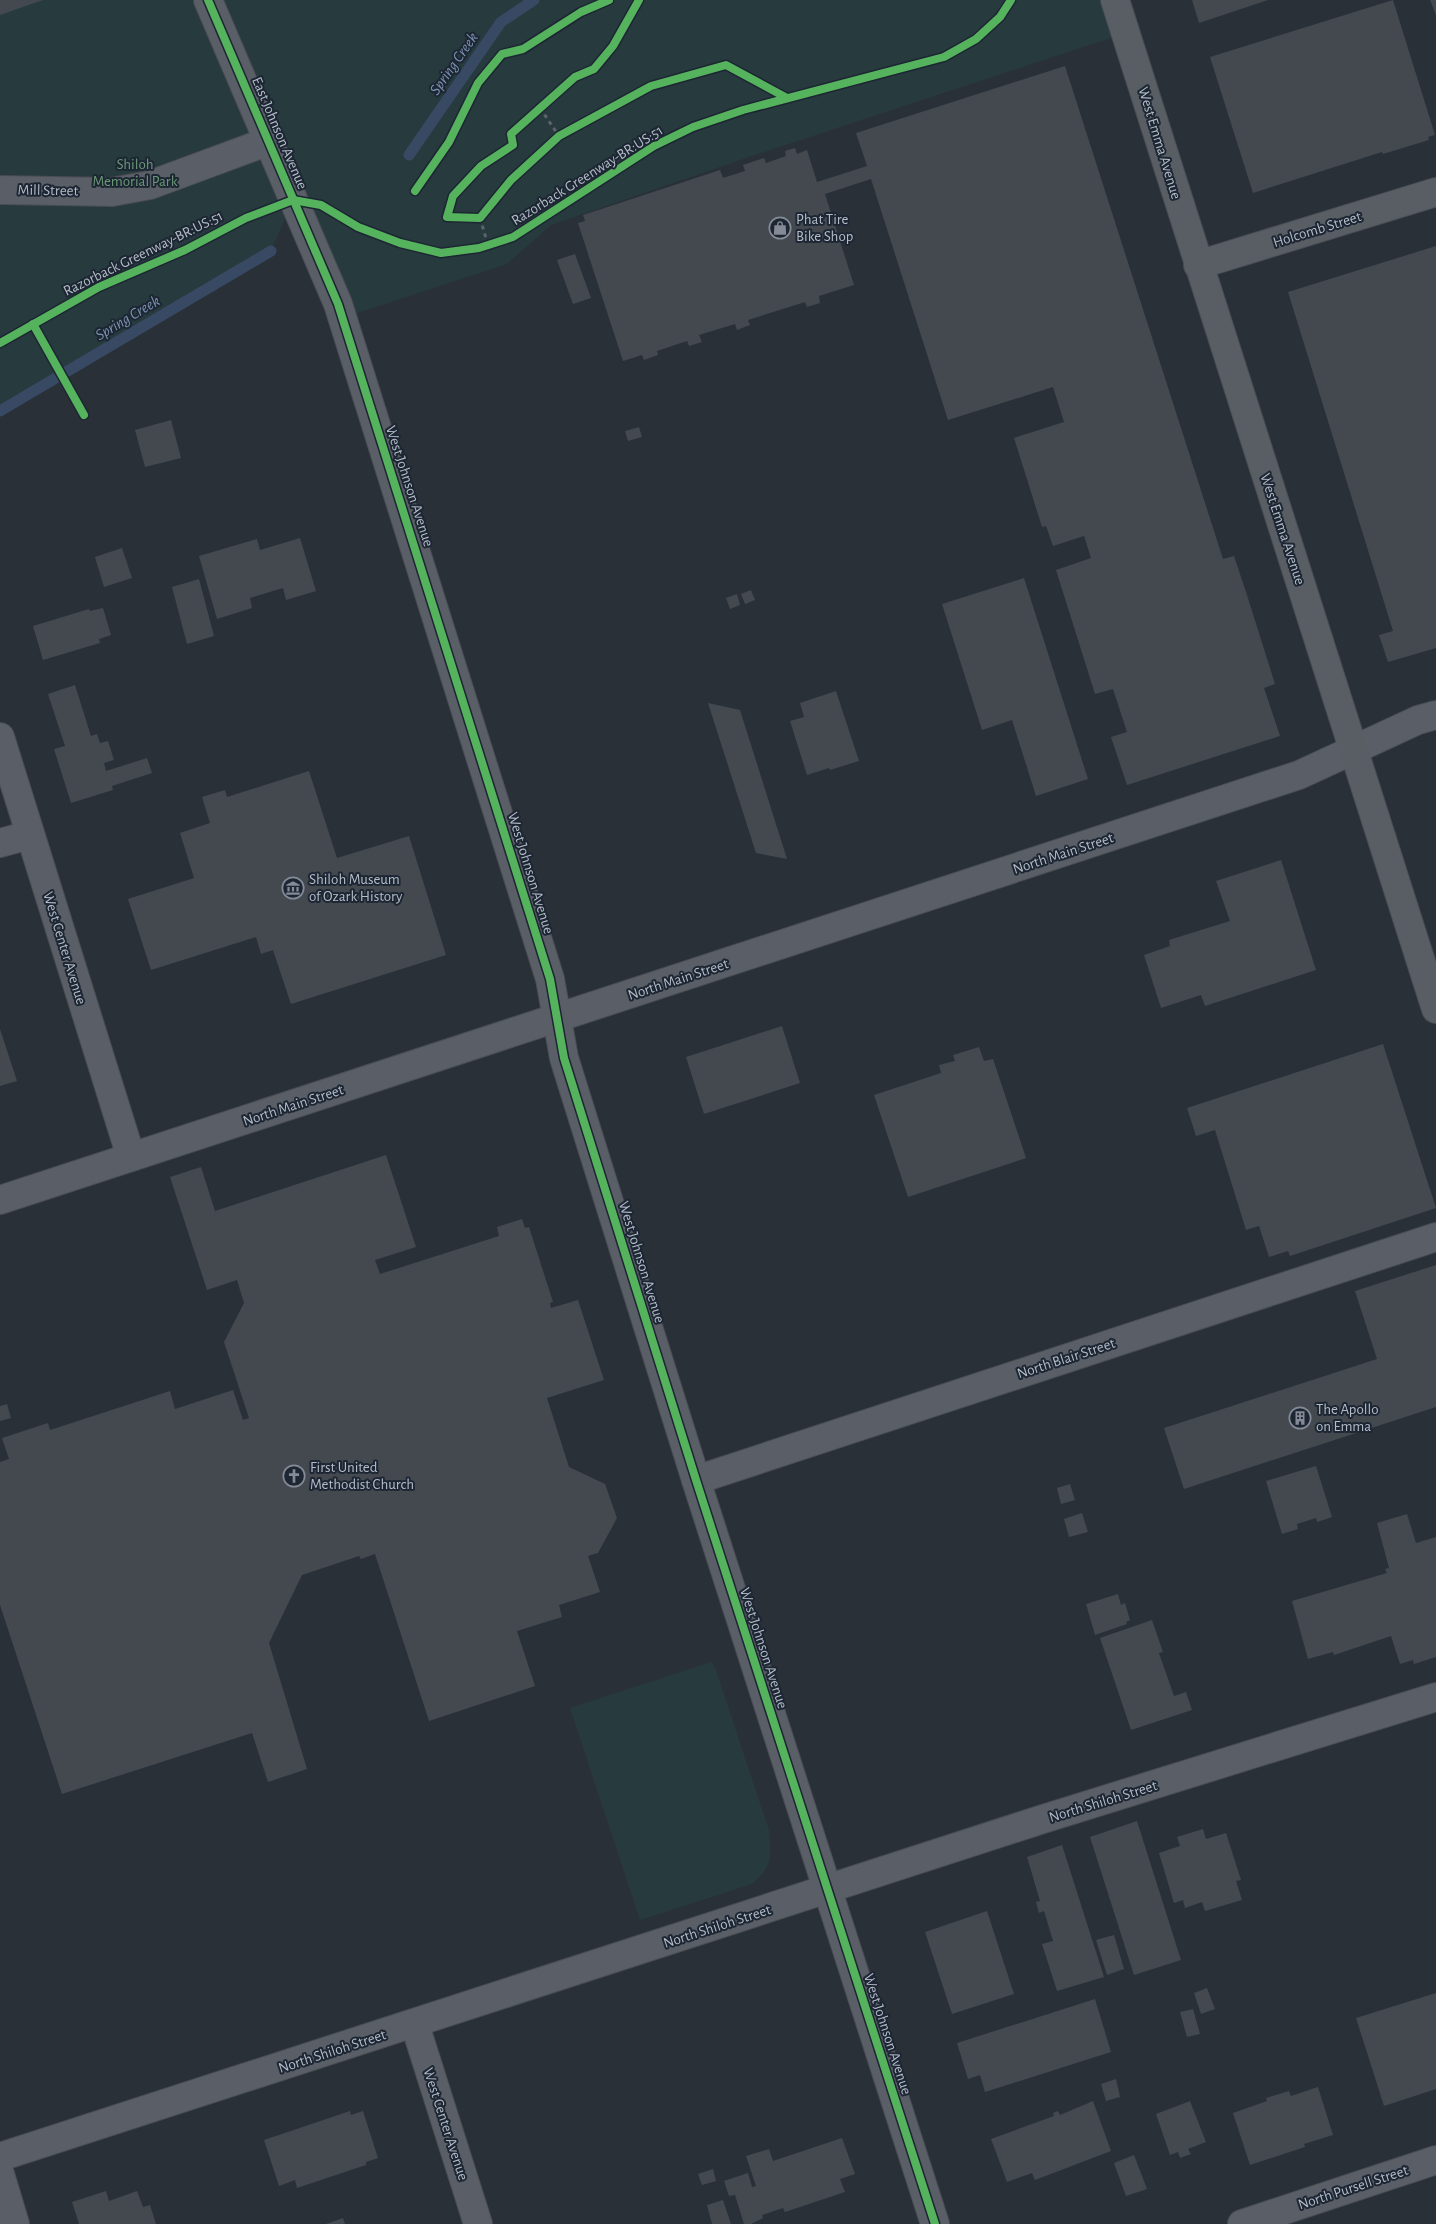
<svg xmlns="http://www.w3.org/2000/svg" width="1436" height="2224" viewBox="0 0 1436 2224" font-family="'Alegreya Sans',sans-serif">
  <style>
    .green { fill: #273a3e }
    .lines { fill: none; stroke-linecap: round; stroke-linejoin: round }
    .stream { stroke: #384963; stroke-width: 11 }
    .building { fill: #444950 }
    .street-casing { stroke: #484c53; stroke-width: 30 }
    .secondary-casing { stroke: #484c53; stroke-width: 30 }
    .path { stroke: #5d636a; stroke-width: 3; stroke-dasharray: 4 4; stroke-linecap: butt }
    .street { stroke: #5a5e66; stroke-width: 28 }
    .secondary { stroke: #595d64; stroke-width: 28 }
    .cycleway-casing { stroke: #1d2633; stroke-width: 11 }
    .cycleway { stroke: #56b35d; stroke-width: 8 }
    .labels { text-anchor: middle; stroke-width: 4; stroke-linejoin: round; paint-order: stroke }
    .street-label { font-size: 15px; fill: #b4bcc9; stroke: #1d2633 }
    .park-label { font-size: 15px; fill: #6b9a76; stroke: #1d2633 }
    .poi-label { font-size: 15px; fill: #b4bcc9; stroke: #1d2633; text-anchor: start }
    .water-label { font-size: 16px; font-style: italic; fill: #7c92b1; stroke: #1d2633 }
  </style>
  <rect width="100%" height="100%" fill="#2a3038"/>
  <g class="green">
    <path d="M0,0H1115L1126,33L749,157L551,225L507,264L342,318L293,200L271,251L0,404Z"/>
    <path d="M711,1662L715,1667L769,1830C771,1855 773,1867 752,1884L640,1920L570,1708Z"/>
  </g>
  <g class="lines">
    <g class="stream">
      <path d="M409,155L501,22L534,0"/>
      <path d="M0,411L271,251"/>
    </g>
  </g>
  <g class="building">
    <path d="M0,0H43L0,15Z"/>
    <path d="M1192,0H1268L1199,23Z"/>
    <path d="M1393,0L1435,135L1428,137L1429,140L1383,154L1382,152L1253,193L1210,57Z"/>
    <path d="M1430,0H1436V15Z"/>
    <path d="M1065,66L1223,559L1234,556L1247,595L1275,684L1264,688L1280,736L1127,785L1111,737L1127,732L1113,689L1095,694L1056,570L1091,558L1084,536L1053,546L1046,526L1042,527L1014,438L1064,422L1053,387L948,420L871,179L825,194L854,285L819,296L820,303L807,307L805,302L748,320L750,325L737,330L735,324L699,335L702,342L689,346L687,341L657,351L658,355L644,360L642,355L623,361L578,223L585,221L583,215L720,170L723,178L745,171L743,165L764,158L766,163L786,156L785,151L795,148L797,154L807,150L817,182L867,166L856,133Z"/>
    <path d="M1436,246V648L1388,662L1379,635L1393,631L1288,292Z"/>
    <path d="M575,254L591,298L573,304L557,260Z"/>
    <path d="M171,420L181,458L145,467L135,430Z"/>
    <path d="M639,427L642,437L628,441L625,431Z"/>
    <path d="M300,538L316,591L286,600L283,588L250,598L252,608L217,619L199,556L257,539L260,550Z"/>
    <path d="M122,548L132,578L104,587L95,557Z"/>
    <path d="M1024,578L1088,779L1036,796L1012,720L982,730L942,604Z"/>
    <path d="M199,579L214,636L187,644L172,587Z"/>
    <path d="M751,590L755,600L745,604L741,594Z"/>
    <path d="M737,594L740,605L730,609L726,598Z"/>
    <path d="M103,608L111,635L99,639L100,643L43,660L33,626L89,609L90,611Z"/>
    <path d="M75,685L91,736L97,734L100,743L108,741L114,760L104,763L106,771L147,758L152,773L112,786L113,790L71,803L54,749L65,746L48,694Z"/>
    <path d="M836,691L859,761L830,770L829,768L807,775L790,721L804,717L800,703Z"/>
    <path d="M708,703L740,710L787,859L756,853Z"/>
    <path d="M309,771L337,858L409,836L446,955L291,1004L273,950L261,954L256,937L151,970L128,899L194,878L180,833L210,823L202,797L225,790L227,797Z"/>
    <path d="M1281,860L1316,970L1205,1006L1201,995L1161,1008L1144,955L1170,946L1169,940L1230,921L1216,881Z"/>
    <path d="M782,1026L800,1083L704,1114L686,1057Z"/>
    <path d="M0,1029L17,1081L0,1086Z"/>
    <path d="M1383,1044L1436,1208L1290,1256L1288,1251L1269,1257L1259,1226L1246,1230L1215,1130L1196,1136L1187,1108Z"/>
    <path d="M979,1047L984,1061L993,1059L1026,1158L908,1197L874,1095L941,1073L939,1065L955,1061L953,1055Z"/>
    <path d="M386,1155L416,1247L375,1260L380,1274L499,1236L497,1227L522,1219L525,1228L529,1227L553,1302L550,1303L551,1308L578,1300L604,1380L547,1398L569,1467L605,1484L617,1518L598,1553L588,1556L600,1592L559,1605L562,1617L517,1631L535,1686L429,1721L375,1554L361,1559L359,1556L302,1575L269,1643L307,1769L268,1782L252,1733L62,1794L0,1605V1462L9,1459L2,1438L48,1423L50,1430L170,1391L175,1409L233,1390L243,1420L249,1418L224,1342L244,1303L237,1280L207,1290L170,1177L201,1167L215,1211Z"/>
    <path d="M1436,1265V1407L1184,1489L1164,1428L1377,1359L1355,1291Z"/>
    <path d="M7,1404L11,1418L0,1421V1406Z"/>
    <path d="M1316,1466L1332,1517L1317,1522L1316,1518L1297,1524L1298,1529L1282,1534L1266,1481Z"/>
    <path d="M1070,1484L1075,1500L1061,1504L1057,1488Z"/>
    <path d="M1082,1513L1088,1532L1069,1537L1064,1519Z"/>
    <path d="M1407,1514L1416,1543L1436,1537V1657L1414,1664L1413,1660L1400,1664L1391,1636L1334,1655L1333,1652L1308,1659L1292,1601L1387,1573L1385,1569L1389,1568L1377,1523Z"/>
    <path d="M1118,1594L1121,1605L1125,1603L1130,1620L1126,1622L1127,1624L1095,1635L1086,1604Z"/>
    <path d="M1152,1620L1163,1652L1159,1653L1174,1696L1186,1692L1192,1710L1131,1730L1100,1638Z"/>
    <path d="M1137,1821L1181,1960L1134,1975L1090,1837Z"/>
    <path d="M1203,1829L1206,1839L1226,1833L1241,1880L1236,1881L1242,1900L1205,1911L1202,1902L1185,1908L1183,1900L1174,1903L1159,1853L1180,1846L1177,1837Z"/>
    <path d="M1062,1845L1104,1977L1057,1991L1042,1944L1053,1941L1044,1911L1039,1913L1036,1902L1040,1901L1027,1857Z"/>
    <path d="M987,1911L1014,1994L952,2014L925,1932Z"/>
    <path d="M1114,1935L1124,1969L1107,1975L1096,1940Z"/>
    <path d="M1207,1988L1215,2009L1201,2014L1194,1993Z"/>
    <path d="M1436,1993V2089L1384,2106L1356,2018Z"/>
    <path d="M1095,1999L1111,2052L985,2092L980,2075L968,2079L957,2043Z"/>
    <path d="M1193,2009L1200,2034L1187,2037L1180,2012Z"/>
    <path d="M1116,2079L1120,2097L1106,2101L1101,2084Z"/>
    <path d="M1318,2087L1333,2135L1304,2144L1305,2147L1250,2165L1233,2113L1267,2101L1266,2098L1289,2091L1291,2096Z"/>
    <path d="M1093,2101L1111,2151L1035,2180L1032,2173L1007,2182L991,2139L1054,2116L1053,2113L1058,2111L1060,2115Z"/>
    <path d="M1190,2101L1206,2142L1188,2149L1191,2154L1180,2158L1178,2152L1170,2155L1156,2114Z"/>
    <path d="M350,2111L351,2115L363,2111L378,2158L366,2162V2165L297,2188L295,2180L279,2186L264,2140Z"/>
    <path d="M842,2138L855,2174L840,2179L845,2192L785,2212L783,2208L762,2215L763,2218L751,2224H744L735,2195L729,2196L724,2181L748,2173L752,2187L756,2186L746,2156L769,2149L773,2161Z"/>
    <path d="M1134,2155L1147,2189L1126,2196L1114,2163Z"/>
    <path d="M713,2169L716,2181L702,2185L698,2174Z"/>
    <path d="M106,2191L109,2201L137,2191L143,2207L150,2205L156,2224H79L72,2202Z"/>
    <path d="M723,2200L731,2224H712L707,2205Z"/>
    <path d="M343,2218L345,2224H326Z"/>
  </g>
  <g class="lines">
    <g class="street-casing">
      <g id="street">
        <path d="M208,0L338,304L550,979L564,1058L696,1480L935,2224"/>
        <path d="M0,190L112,192L150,185L269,141"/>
        <path d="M0,737L131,1157"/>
        <path d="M0,843L29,835"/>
        <path d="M0,1200L1299,775L1418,720L1436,715"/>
        <path d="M696,1480L1436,1237"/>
        <path d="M415,2025L478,2224"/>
        <path d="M0,2157L1043,1819L1436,1697"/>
        <path d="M0,2174L15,2224"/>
        <path d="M1242,2224L1436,2160"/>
      </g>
    </g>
    <g class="secondary-casing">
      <g id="secondary">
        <path d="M1115,0L1436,1009"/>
        <path d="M1198,265L1436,192"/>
      </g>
    </g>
    <g class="path">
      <path d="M540,108L559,136"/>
      <path d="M480,218L488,245"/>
    </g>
    <use href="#street" class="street"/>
    <use href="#secondary" class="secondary"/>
    <g class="cycleway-casing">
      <g id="cycleway">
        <path d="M208,0L338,304L550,979L564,1058L696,1480L935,2224"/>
        <path d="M639,0L613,46L594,69L575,77L511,134L513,145L481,166L453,196L447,217L480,218L511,180L559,136L651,86L726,65L787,98"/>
        <path d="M415,191L449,142L478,83L502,54L523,49L581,12L609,0"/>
        <path d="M33,324L84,415"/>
        <path d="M0,343L99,287L185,250L246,218L293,200L321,205L358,227L400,243L441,253L479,248L513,237L654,146L693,127L743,110L944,57L976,39L1000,17L1011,0"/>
      </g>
    </g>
    <use href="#cycleway" class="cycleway"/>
  </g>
  <defs>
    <g id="shop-ring" transform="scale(1.125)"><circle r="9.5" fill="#1d2633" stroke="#848b96" stroke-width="1.5"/><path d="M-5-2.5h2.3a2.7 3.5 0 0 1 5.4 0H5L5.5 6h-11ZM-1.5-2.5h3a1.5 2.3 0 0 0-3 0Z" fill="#848b96"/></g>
    <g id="museum-ring" transform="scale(1.125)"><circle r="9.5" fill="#1d2633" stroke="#848b96" stroke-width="1.5"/><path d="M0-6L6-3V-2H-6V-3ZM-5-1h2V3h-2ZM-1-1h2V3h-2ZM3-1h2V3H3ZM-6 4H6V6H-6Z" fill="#848b96"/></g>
    <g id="building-ring" transform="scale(1.125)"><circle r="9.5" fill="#1d2633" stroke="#848b96" stroke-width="1.5"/><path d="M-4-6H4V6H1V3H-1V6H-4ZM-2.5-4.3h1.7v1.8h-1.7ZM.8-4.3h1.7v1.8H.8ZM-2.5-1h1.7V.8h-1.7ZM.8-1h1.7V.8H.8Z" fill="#848b96"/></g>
    <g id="church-ring" transform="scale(1.125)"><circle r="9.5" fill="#1d2633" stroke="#848b96" stroke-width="1.5"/><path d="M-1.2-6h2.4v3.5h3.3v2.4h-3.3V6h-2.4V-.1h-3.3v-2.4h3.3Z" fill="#848b96"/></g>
  </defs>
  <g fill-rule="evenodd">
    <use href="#shop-ring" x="780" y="228"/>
    <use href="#museum-ring" x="293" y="888"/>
    <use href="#building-ring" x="1300" y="1418"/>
    <use href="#church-ring" x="294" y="1476"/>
  </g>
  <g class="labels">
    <g class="street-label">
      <text transform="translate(280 133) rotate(67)" y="5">East Johnson Avenue</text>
      <text transform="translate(1160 143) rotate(73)" y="5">West Emma Avenue</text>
      <text transform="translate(587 175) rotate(-32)" y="5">Razorback Greenway-BR:US:51</text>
      <text transform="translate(48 190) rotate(1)" y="5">Mill Street</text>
      <text transform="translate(1317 229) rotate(-17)" y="5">Holcomb Street</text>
      <text transform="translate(143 253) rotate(-26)" y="5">Razorback Greenway-BR:US:51</text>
      <text transform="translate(410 486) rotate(72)" y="5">West Johnson Avenue</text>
      <text transform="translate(1283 529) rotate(72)" y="5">West Emma Avenue</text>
      <text transform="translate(1063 853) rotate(-18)" y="5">North Main Street</text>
      <text transform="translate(531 873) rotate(73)" y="5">West Johnson Avenue</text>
      <text transform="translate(65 948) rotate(73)" y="5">West Center Avenue</text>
      <text transform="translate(678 979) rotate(-18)" y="5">North Main Street</text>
      <text transform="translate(293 1105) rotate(-18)" y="5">North Main Street</text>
      <text transform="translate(642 1262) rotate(73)" y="5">West Johnson Avenue</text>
      <text transform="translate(1066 1358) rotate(-18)" y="5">North Blair Street</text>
      <text transform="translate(764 1648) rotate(72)" y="5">West Johnson Avenue</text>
      <text transform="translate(1103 1801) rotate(-17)" y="5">North Shiloh Street</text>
      <text transform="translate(717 1926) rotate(-18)" y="5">North Shiloh Street</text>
      <text transform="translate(888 2034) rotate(72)" y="5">West Johnson Avenue</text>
      <text transform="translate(332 2051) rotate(-18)" y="5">North Shiloh Street</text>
      <text transform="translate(446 2124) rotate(72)" y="5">West Center Avenue</text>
      <text transform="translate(1353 2187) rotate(-18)" y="5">North Pursell Street</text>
    </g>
    <g class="park-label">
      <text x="135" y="169">Shiloh<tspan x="135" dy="17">Memorial Park</tspan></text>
    </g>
    <g class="poi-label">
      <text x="796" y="224">Phat Tire<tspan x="796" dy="17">Bike Shop</tspan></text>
      <text x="309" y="884">Shiloh Museum<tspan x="309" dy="17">of Ozark History</tspan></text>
      <text x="1316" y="1414">The Apollo<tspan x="1316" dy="17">on Emma</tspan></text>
      <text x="310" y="1472">First United<tspan x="310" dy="17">Methodist Church</tspan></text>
    </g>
    <g class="water-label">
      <text transform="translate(453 63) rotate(-55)" y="6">Spring Creek</text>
      <text transform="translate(127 317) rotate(-31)" y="6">Spring Creek</text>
    </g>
  </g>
</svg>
